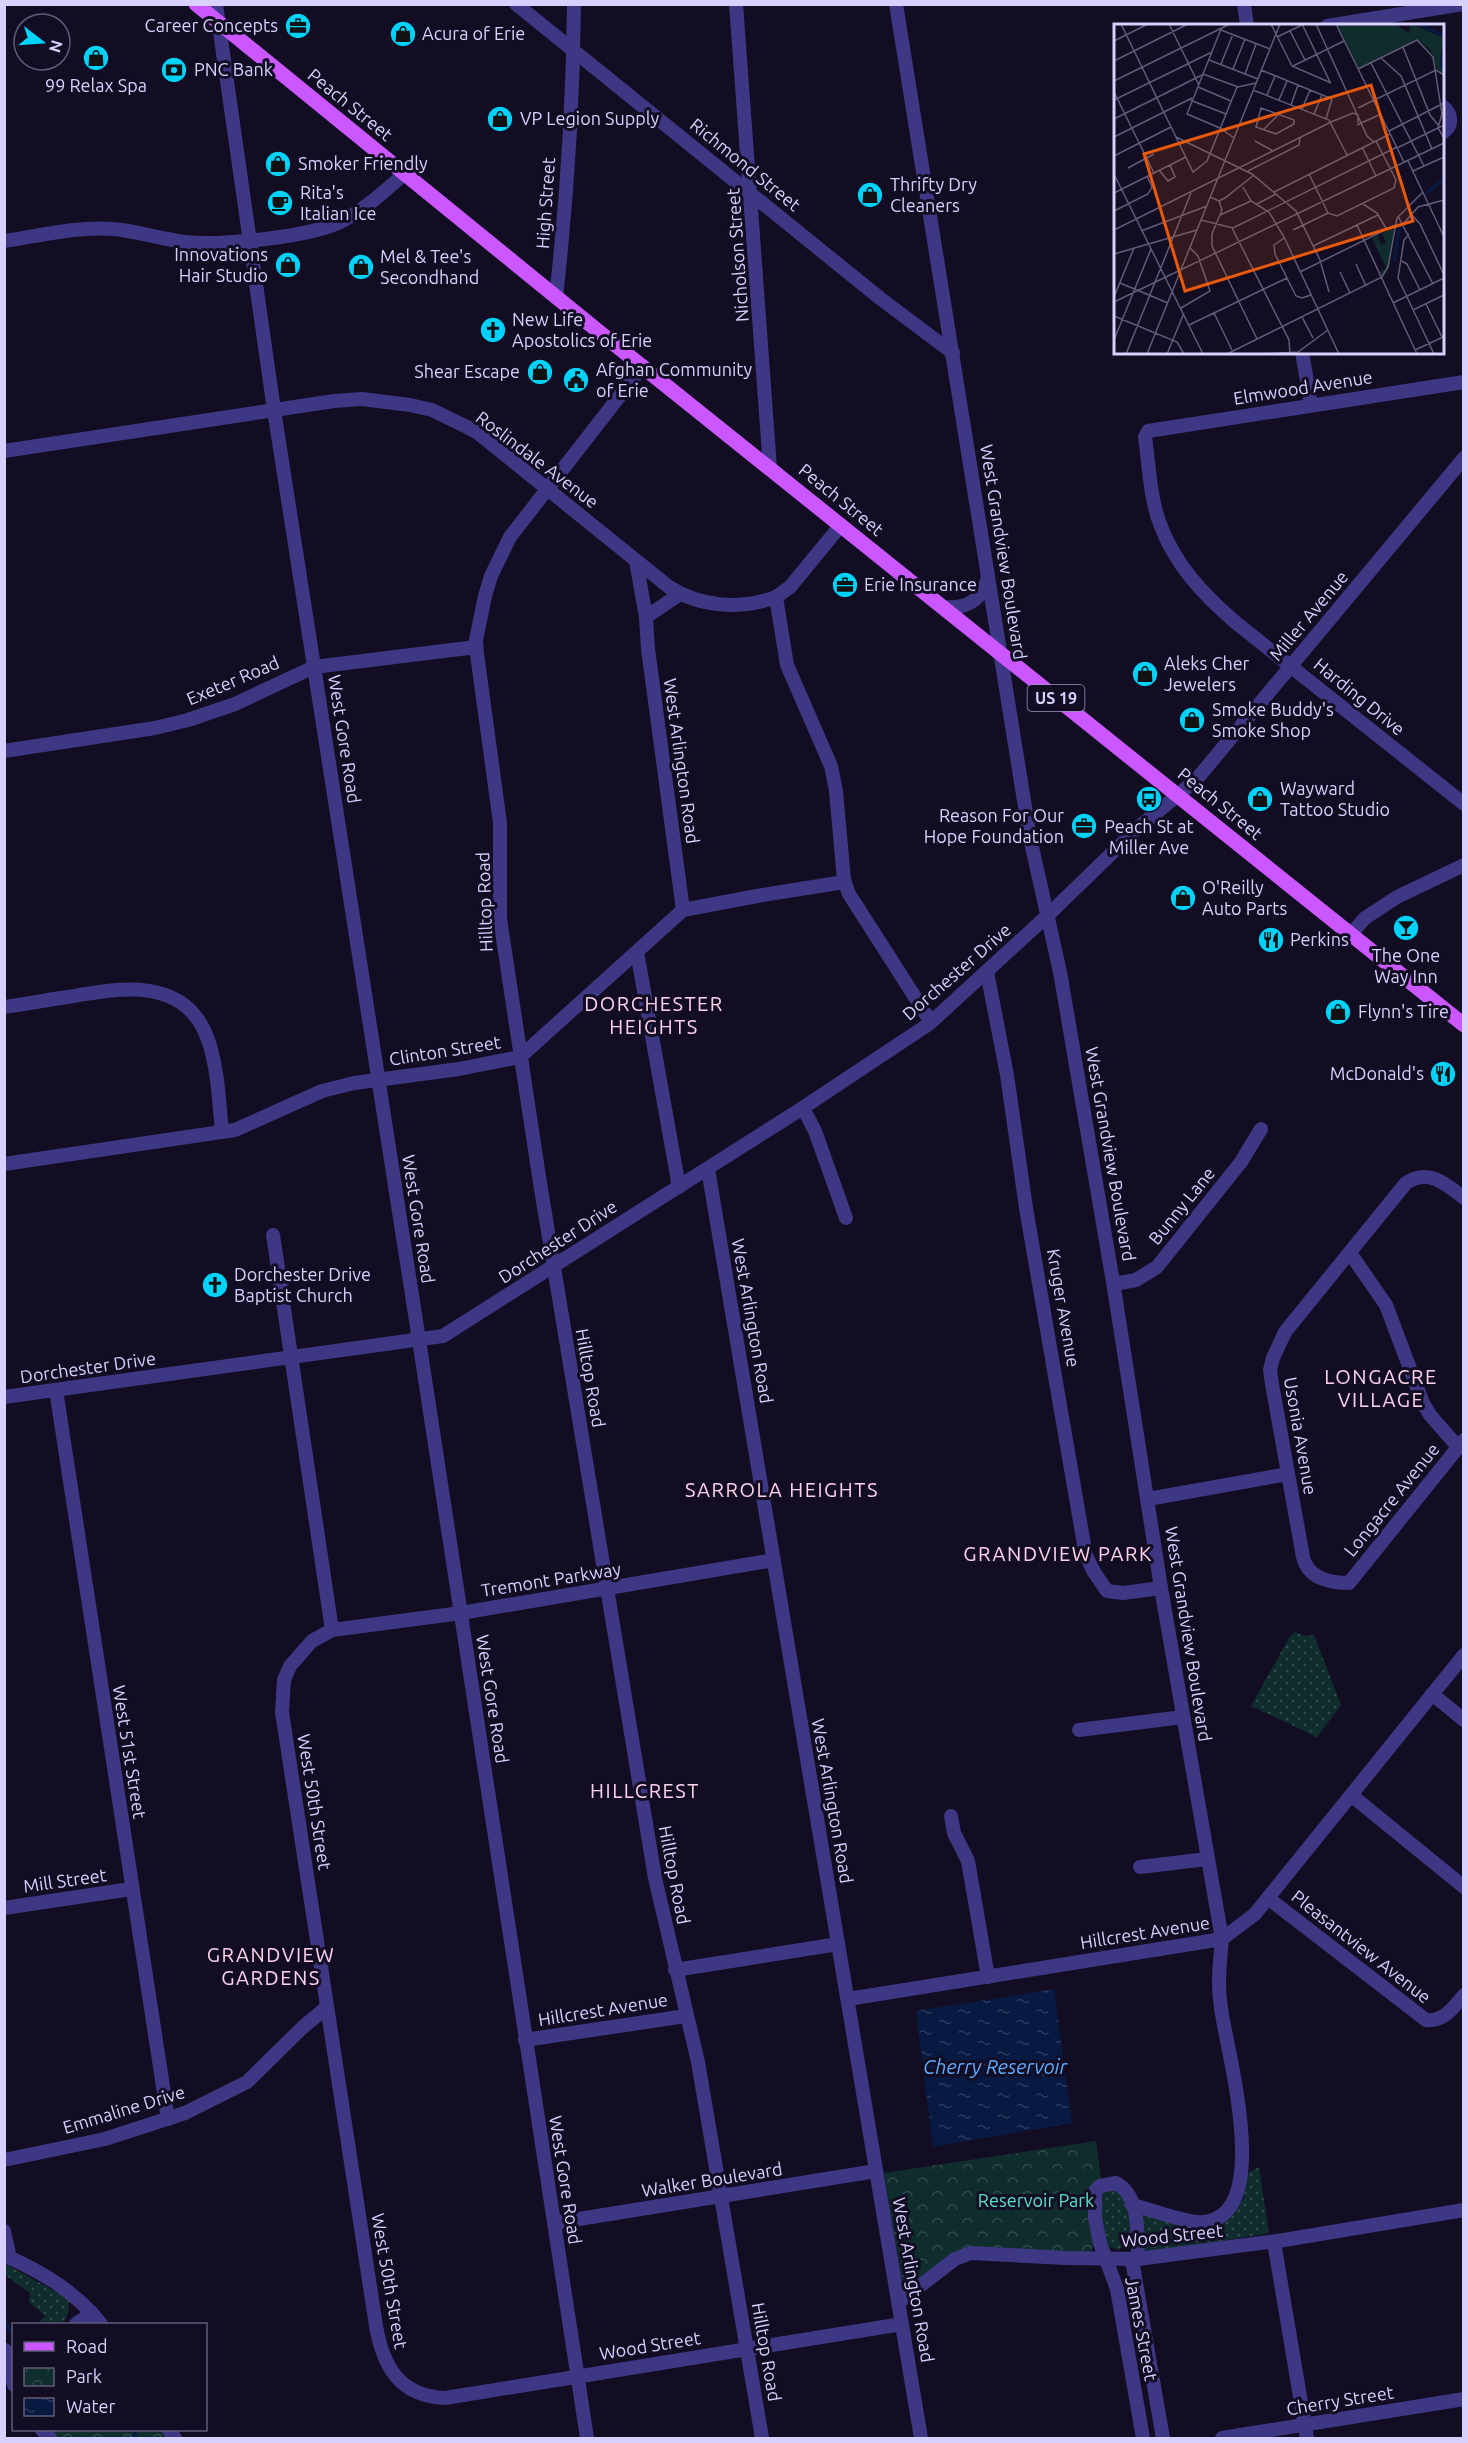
<svg xmlns="http://www.w3.org/2000/svg" width="1468" height="2443" viewBox="0 0 1468 2443" font-family="Ubuntu,sans-serif">
  <style>
    .grass { fill: url(#grass-dots) }
    .park { fill: url(#park-crowns) }
    .water { fill: url(#water-ripples) }
    .lines { fill: none; stroke-linecap: round; stroke-linejoin: round }
    .stream { stroke: #081a42; stroke-width: 4 }
    .minor { stroke: #3e3784; stroke-width: 14 }
    .major { stroke: #ca57ff; stroke-width: 15 }
    .labels { text-anchor: middle; stroke-width: 6; stroke-linejoin: round; paint-order: stroke }
    .shield { fill: #120d23; stroke: #9d96bd; stroke-width: 1.5 }
    .shield-label { font-size: 16px; font-weight: bold; fill: #d8d0ff }
    .poi-label { font-size: 18px; fill: #d8d0ff; stroke: #120d23; text-anchor: start }
    .street-label { font-size: 18px; fill: #d8d0ff; stroke: #120d23 }
    .park-label { font-size: 18px; fill: #58e3c8; stroke: #120d23 }
    .neighbourhood-label { font-size: 20px; letter-spacing: 1.5px; fill: #ffd2ec; stroke: #120d23 }
    .water-label { font-size: 20px; font-style: italic; fill: #5eabff; stroke: #120d23 }
    .inset-river { fill: none; stroke: #081a42; stroke-width: 3 }
    .inset-road { fill: none; stroke: #615b7b; stroke-width: 1.5 }
    .view { fill: #e8590c; fill-opacity: 0.15; stroke: #e8590c; stroke-width: 3 }
    .inset-edge { fill: none; stroke: #d8d0ff; stroke-width: 3 }
  </style>
  <defs>
    <pattern id="grass-dots" width="8" height="8" patternUnits="userSpaceOnUse" patternTransform="scale(1.5)"><rect width="8" height="8" fill="#102d2d"/><path d="M2 2h.1M6 6h.1" fill="none" stroke="#324a4c" stroke-width="1.8" stroke-linecap="round"/></pattern>
    <pattern id="park-crowns" width="20" height="18" patternUnits="userSpaceOnUse" patternTransform="scale(1.5)"><rect width="20" height="18" fill="#102d2d"/><path d="M2 6a3 3 0 1 1 6 0M12 15a3 3 0 1 1 6 0" fill="none" stroke="#324a4c"/></pattern>
    <pattern id="water-ripples" width="26" height="14" patternUnits="userSpaceOnUse" patternTransform="scale(1.5)"><rect width="26" height="14" fill="#081a42"/><path d="M2 4q2-2 4 0t4 0M15 11q2-2 4 0t4 0" fill="none" stroke="#2b3a5e"/></pattern>
  </defs>
  <rect width="100%" height="100%" fill="#120d23"/>
  <g class="grass">
    <path d="M1295,1632L1305,1636L1314,1635L1341,1705L1317,1737L1251,1706L1290,1636Z"/>
    <path d="M1259,2167L1269,2233L1149,2253L1144,2250L1140,2217L1143,2213L1197,2228H1209L1229,2215L1243,2200L1248,2173Z"/>
    <path d="M1106,2188L1120,2190C1127,2207 1133,2223 1130,2242L1119,2250L1109,2247L1102,2235L1100,2193Z"/>
    <path d="M4,2263L69,2299C69,2309 69,2319 60,2324H37L45,2316L29,2302L30,2293L5,2275Z"/>
  </g>
  <g class="park">
    <path d="M1096,2141L1101,2178C1069,2200 1109,2236 1088,2254L964,2249L942,2260L911,2287L903,2286L884,2173Z"/>
    <path d="M51,2430H162L167,2438H58Z"/>
  </g>
  <path class="water" d="M1054,1989L1072,2123L933,2147L916,2011Z"/>
  <g class="lines">
    <g class="stream">
      <path d="M4,2319L13,2336"/>
      <path d="M135,2438V2430"/>
    </g>
    <g class="minor">
      <path d="M216,4L274,410L419,1340L587,2438"/>
      <path d="M516,4L881,299L953,353"/>
      <path d="M736,4L770,468"/>
      <path d="M896,4L1030,838L1060,972L1114,1288L1161,1588L1222,1939C1220,1962 1217,1984 1221,2008C1226,2049 1275,2215 1204,2222C1186,2224 1152,2209 1132,2205"/>
      <path d="M1244,4L1247,26"/>
      <path d="M1327,26L1463,4"/>
      <path d="M1442,106C1453,114 1453,126 1442,133"/>
      <path d="M4,241C40,236 77,226 113,229C137,231 161,239 185,242C220,246 312,237 342,221C365,209 385,191 404,174"/>
      <path d="M556,297C567,200 573,102 574,4"/>
      <path d="M1302,352L1311,405"/>
      <path d="M643,366L510,537L491,576L485,596L476,640L477,654L500,823V919L540,1183L655,1878L698,2062L762,2438"/>
      <path d="M1464,382L1148,431L1145,437C1149,465 1150,498 1160,524C1175,565 1203,594 1235,622L1464,804"/>
      <path d="M4,451L334,401L362,399L410,405L432,410L467,427L478,433L669,587C700,607 741,610 776,597"/>
      <path d="M841,525L790,587L776,597L787,665L831,766L836,791L844,880L849,894L931,1022"/>
      <path d="M636,561L646,617L648,649L683,910"/>
      <path d="M944,607C968,609 982,600 988,577"/>
      <path d="M646,617L680,594"/>
      <path d="M4,751L155,728L188,720L235,704L314,667L476,647"/>
      <path d="M1351,934L1365,918L1397,897L1464,865"/>
      <path d="M637,952L679,1187"/>
      <path d="M987,972L1007,1075L1026,1208L1086,1556L1094,1572L1107,1591L1123,1593L1161,1588"/>
      <path d="M4,1007C26,1004 47,1000 68,997C119,988 184,976 207,1037C218,1066 219,1102 222,1132"/>
      <path d="M803,1108L815,1131L846,1218"/>
      <path d="M4,1164L235,1130L322,1091L354,1083L459,1069L520,1057L683,910L757,896L844,882"/>
      <path d="M708,1169L921,2438"/>
      <path d="M1464,1198C1446,1184 1429,1168 1406,1183L1285,1332L1273,1358L1270,1370L1272,1384L1303,1557C1308,1578 1329,1583 1349,1583L1464,1440"/>
      <path d="M273,1235L332,1630"/>
      <path d="M1350,1253L1386,1305L1423,1403L1430,1415L1458,1447"/>
      <path d="M1114,1284L1136,1280L1157,1267L1241,1162L1261,1129"/>
      <path d="M56,1390L168,2119"/>
      <path d="M4,1397L443,1336L798,1111L929,1024L1047,916L1139,827L1196,780L1464,458"/>
      <path d="M1148,1499L1288,1474"/>
      <path d="M774,1560L461,1613L332,1630L312,1641L290,1666L284,1680L282,1712L376,2326C383,2366 399,2396 445,2398L902,2324"/>
      <path d="M1432,1694L1464,1720"/>
      <path d="M1079,1730L1183,1717"/>
      <path d="M1351,1795L1464,1887"/>
      <path d="M951,1816L954,1833L968,1861L988,1977"/>
      <path d="M1140,1867L1207,1859"/>
      <path d="M1268,1898L1426,2020C1444,2022 1453,2008 1464,1995"/>
      <path d="M4,1908L131,1889"/>
      <path d="M675,1970L838,1944"/>
      <path d="M848,1999L1222,1939L1255,1914L1464,1655"/>
      <path d="M525,2040L686,2016"/>
      <path d="M4,2160L105,2139L185,2113L247,2082L303,2027L327,2007"/>
      <path d="M554,2223L876,2171"/>
      <path d="M4,2231L10,2258"/>
      <path d="M1274,2242L1307,2438"/>
      <path d="M4,2255C42,2272 76,2292 101,2324"/>
      <path d="M1138,2259C1137,2235 1141,2196 1116,2183L1100,2186L1095,2191V2218L1100,2243L1117,2289L1143,2438"/>
      <path d="M1132,2260L1163,2438"/>
      <path d="M898,2303L955,2259L971,2253L1066,2258L1138,2259L1284,2240L1464,2210"/>
      <path d="M76,2324L92,2313"/>
      <path d="M5,2350L14,2385"/>
      <path d="M42,2430L50,2438"/>
      <path d="M169,2430L175,2438"/>
      <path d="M1222,2438L1464,2399"/>
    </g>
    <path class="major" d="M196,4L598,331L1464,1025"/>
  </g>
  <defs>
    <g id="office-disc" transform="scale(1.35)"><circle r="9.5" fill="#00d3fb" stroke="#120d23"/><path d="M-6-3h4V-5.5h4V-3h4V5H-6ZM-1-4.5V-3h2v-1.5ZM-6 0V1H6V0Z" fill="#111"/></g>
    <g id="shop-disc" transform="scale(1.35)"><circle r="9.5" fill="#00d3fb" stroke="#120d23"/><path d="M-5-2.5h2.3a2.7 3.5 0 0 1 5.4 0H5L5.5 6h-11ZM-1.5-2.5h3a1.5 2.3 0 0 0-3 0Z" fill="#111"/></g>
    <g id="bank-disc" transform="scale(1.35)"><circle r="9.5" fill="#00d3fb" stroke="#120d23"/><path d="M-6-4H6V4H-6ZM0-2.3a2.3 2.3 0 1 0 0 4.6a2.3 2.3 0 1 0 0-4.6Z" fill="#111"/></g>
    <g id="cafe-disc" transform="scale(1.35)"><circle r="9.5" fill="#00d3fb" stroke="#120d23"/><path d="M-5.5-4.5H6V0H3Q3 3.5 0 3.5H-2.5Q-5.5 3.5-5.5 0ZM3-3.2v2h1.7v-2ZM-6 4.5H4V6H-6Z" fill="#111"/></g>
    <g id="church-disc" transform="scale(1.35)"><circle r="9.5" fill="#00d3fb" stroke="#120d23"/><path d="M-1.2-6h2.4v3.5h3.3v2.4h-3.3V6h-2.4V-.1h-3.3v-2.4h3.3Z" fill="#111"/></g>
    <g id="civic-disc" transform="scale(1.35)"><circle r="9.5" fill="#00d3fb" stroke="#120d23"/><path d="M-.6-6.5H3V-4.5H.6V-3L4-1V1h2V6H-6V1h2V-1L-.6-3ZM-1.2 2.5V6h2.4V2.5Z" fill="#111"/></g>
    <g id="bus-disc" transform="scale(1.35)"><circle r="9.5" fill="#00d3fb" stroke="#120d23"/><path d="M-5-6H5V4H4V6H2V4H-2V6H-4V4H-5ZM-3.5-4V0h7V-4ZM-3.5 1.2v1.5H-2V1.2ZM2 1.2v1.5H3.5V1.2Z" fill="#111"/></g>
    <g id="bar-disc" transform="scale(1.35)"><circle r="9.5" fill="#00d3fb" stroke="#120d23"/><path d="M-6-5H6L.8 .8V4.5H3.5V6h-7V4.5H-.8V.8Z" fill="#111"/></g>
    <g id="restaurant-disc" transform="scale(1.35)"><circle r="9.5" fill="#00d3fb" stroke="#120d23"/><path d="M-5-6h1v4h1v-4h1v4h1v-4h1v5L-1.5 .5V6h-2V.5L-5-1ZM5-6V6H3V1.5H1.5Q1.5-4 5-6Z" fill="#111"/></g>
  </defs>
  <g fill-rule="evenodd">
    <use href="#office-disc" x="298" y="26"/>
    <use href="#shop-disc" x="403" y="34"/>
    <use href="#shop-disc" x="96" y="58"/>
    <use href="#bank-disc" x="174" y="70"/>
    <use href="#shop-disc" x="500" y="119"/>
    <use href="#shop-disc" x="278" y="164"/>
    <use href="#shop-disc" x="870" y="195"/>
    <use href="#cafe-disc" x="280" y="203"/>
    <use href="#shop-disc" x="288" y="265"/>
    <use href="#shop-disc" x="361" y="267"/>
    <use href="#church-disc" x="493" y="330"/>
    <use href="#shop-disc" x="540" y="372"/>
    <use href="#civic-disc" x="576" y="380"/>
    <use href="#office-disc" x="845" y="585"/>
    <use href="#shop-disc" x="1145" y="674"/>
    <use href="#shop-disc" x="1192" y="720"/>
    <use href="#bus-disc" x="1149" y="799"/>
    <use href="#shop-disc" x="1260" y="799"/>
    <use href="#office-disc" x="1084" y="826"/>
    <use href="#shop-disc" x="1183" y="898"/>
    <use href="#bar-disc" x="1406" y="928"/>
    <use href="#restaurant-disc" x="1271" y="940"/>
    <use href="#shop-disc" x="1338" y="1012"/>
    <use href="#restaurant-disc" x="1443" y="1074"/>
    <use href="#church-disc" x="215" y="1285"/>
  </g>
  <g class="labels">
    <rect class="shield" x="1027.5" y="685" width="57" height="26" rx="4.5"/>
    <g class="shield-label">
      <text x="1056" y="704">US 19</text>
    </g>
    <g class="poi-label">
      <text x="278" y="32" text-anchor="end">Career Concepts</text>
      <text x="422" y="40">Acura of Erie</text>
      <text x="194" y="76">PNC Bank</text>
      <text x="96" y="92" text-anchor="middle">99 Relax Spa</text>
      <text x="520" y="125">VP Legion Supply</text>
      <text x="298" y="170">Smoker Friendly</text>
      <text x="890" y="191">Thrifty Dry<tspan x="890" dy="21">Cleaners</tspan></text>
      <text x="300" y="199">Rita's<tspan x="300" dy="21">Italian Ice</tspan></text>
      <text x="268" y="261" text-anchor="end">Innovations<tspan x="268" dy="21">Hair Studio</tspan></text>
      <text x="380" y="263">Mel &amp; Tee's<tspan x="380" dy="21">Secondhand</tspan></text>
      <text x="512" y="326">New Life<tspan x="512" dy="21">Apostolics of Erie</tspan></text>
      <text x="596" y="376">Afghan Community<tspan x="596" dy="21">of Erie</tspan></text>
      <text x="520" y="378" text-anchor="end">Shear Escape</text>
      <text x="864" y="591">Erie Insurance</text>
      <text x="1164" y="670">Aleks Cher<tspan x="1164" dy="21">Jewelers</tspan></text>
      <text x="1212" y="716">Smoke Buddy's<tspan x="1212" dy="21">Smoke Shop</tspan></text>
      <text x="1280" y="795">Wayward<tspan x="1280" dy="21">Tattoo Studio</tspan></text>
      <text x="1064" y="822" text-anchor="end">Reason For Our<tspan x="1064" dy="21">Hope Foundation</tspan></text>
      <text x="1149" y="833" text-anchor="middle">Peach St at<tspan x="1149" dy="21">Miller Ave</tspan></text>
      <text x="1202" y="894">O'Reilly<tspan x="1202" dy="21">Auto Parts</tspan></text>
      <text x="1290" y="946">Perkins</text>
      <text x="1406" y="962" text-anchor="middle">The One<tspan x="1406" dy="21">Way Inn</tspan></text>
      <text x="1358" y="1018">Flynn's Tire</text>
      <text x="1424" y="1080" text-anchor="end">McDonald's</text>
      <text x="234" y="1281">Dorchester Drive<tspan x="234" dy="21">Baptist Church</tspan></text>
    </g>
    <g class="street-label">
      <text transform="translate(350 105) rotate(39)" y="6">Peach Street</text>
      <text transform="translate(745 165) rotate(39)" y="6">Richmond Street</text>
      <text transform="translate(546 203) rotate(-86)" y="6">High Street</text>
      <text transform="translate(738 255) rotate(-94)" y="6">Nicholson Street</text>
      <text transform="translate(1303 388) rotate(-9)" y="6">Elmwood Avenue</text>
      <text transform="translate(537 460) rotate(37)" y="6">Roslindale Avenue</text>
      <text transform="translate(841 500) rotate(39)" y="6">Peach Street</text>
      <text transform="translate(1003 552) rotate(81)" y="6">West Grandview Boulevard</text>
      <text transform="translate(1309 616) rotate(-50)" y="6">Miller Avenue</text>
      <text transform="translate(233 681) rotate(-23)" y="6">Exeter Road</text>
      <text transform="translate(1359 697) rotate(39)" y="6">Harding Drive</text>
      <text transform="translate(344 739) rotate(81)" y="6">West Gore Road</text>
      <text transform="translate(681 761) rotate(82)" y="6">West Arlington Road</text>
      <text transform="translate(1220 804) rotate(39)" y="6">Peach Street</text>
      <text transform="translate(485 902) rotate(-92)" y="6">Hilltop Road</text>
      <text transform="translate(957 972) rotate(-41)" y="6">Dorchester Drive</text>
      <text transform="translate(445 1051) rotate(-9)" y="6">Clinton Street</text>
      <text transform="translate(1110 1154) rotate(80)" y="6">West Grandview Boulevard</text>
      <text transform="translate(1182 1206) rotate(-51)" y="6">Bunny Lane</text>
      <text transform="translate(418 1219) rotate(81)" y="6">West Gore Road</text>
      <text transform="translate(558 1242) rotate(-33)" y="6">Dorchester Drive</text>
      <text transform="translate(1063 1308) rotate(80)" y="6">Kruger Avenue</text>
      <text transform="translate(752 1321) rotate(80)" y="6">West Arlington Road</text>
      <text transform="translate(88 1368) rotate(-8)" y="6">Dorchester Drive</text>
      <text transform="translate(590 1378) rotate(80)" y="6">Hilltop Road</text>
      <text transform="translate(1300 1436) rotate(80)" y="6">Usonia Avenue</text>
      <text transform="translate(1392 1500) rotate(-51)" y="6">Longacre Avenue</text>
      <text transform="translate(551 1580) rotate(-9)" y="6">Tremont Parkway</text>
      <text transform="translate(1188 1634) rotate(81)" y="6">West Grandview Boulevard</text>
      <text transform="translate(492 1699) rotate(81)" y="6">West Gore Road</text>
      <text transform="translate(129 1752) rotate(81)" y="6">West 51st Street</text>
      <text transform="translate(832 1801) rotate(80)" y="6">West Arlington Road</text>
      <text transform="translate(314 1802) rotate(81)" y="6">West 50th Street</text>
      <text transform="translate(674 1875) rotate(79)" y="6">Hilltop Road</text>
      <text transform="translate(65 1881) rotate(-8)" y="6">Mill Street</text>
      <text transform="translate(1145 1933) rotate(-9)" y="6">Hillcrest Avenue</text>
      <text transform="translate(1361 1947) rotate(38)" y="6">Pleasantview Avenue</text>
      <text transform="translate(603 2010) rotate(-9)" y="6">Hillcrest Avenue</text>
      <text transform="translate(124 2110) rotate(-17)" y="6">Emmaline Drive</text>
      <text transform="translate(565 2180) rotate(81)" y="6">West Gore Road</text>
      <text transform="translate(712 2180) rotate(-9)" y="6">Walker Boulevard</text>
      <text transform="translate(1172 2236) rotate(-6)" y="6">Wood Street</text>
      <text transform="translate(913 2280) rotate(80)" y="6">West Arlington Road</text>
      <text transform="translate(389 2281) rotate(80)" y="6">West 50th Street</text>
      <text transform="translate(1141 2329) rotate(79)" y="6">James Street</text>
      <text transform="translate(650 2346) rotate(-9)" y="6">Wood Street</text>
      <text transform="translate(766 2352) rotate(80)" y="6">Hilltop Road</text>
      <text transform="translate(1340 2401) rotate(-9)" y="6">Cherry Street</text>
    </g>
    <g class="park-label">
      <text x="1036" y="2207">Reservoir Park</text>
    </g>
    <g class="neighbourhood-label">
      <text x="654" y="1011">DORCHESTER<tspan x="654" dy="23">HEIGHTS</tspan></text>
      <text x="1381" y="1384">LONGACRE<tspan x="1381" dy="23">VILLAGE</tspan></text>
      <text x="782" y="1497">SARROLA HEIGHTS</text>
      <text x="1058" y="1561">GRANDVIEW PARK</text>
      <text x="645" y="1798">HILLCREST</text>
      <text x="271" y="1962">GRANDVIEW<tspan x="271" dy="23">GARDENS</tspan></text>
    </g>
    <g class="water-label">
      <text x="995" y="2074">Cherry Reservoir</text>
    </g>
  </g>
  <g transform="translate(1114 24)">
    <rect width="330" height="330" fill="#120d23"/>
    <path d="M223,0H280L304,14L245,44ZM277,205L280,206L274,243L268,252L266,248L272,244L258,214L266,210L264,213L267,221L272,219L268,209Z" fill="#102d2d"/>
    <path d="M297,0L330,14L326,34H330V50L323,45L317,27L295,8Z" fill="#102d2d"/>
    <path class="inset-river" d="M304,0L330,12M330,23L327,41L330,46M311,170L330,155M280,238L286,201"/>
    <path class="inset-road" d="M7,0L79,148L93,137L123,63M55,0L85,61M157,0L178,42L217,59M188,0L216,58M202,0L253,112L260,118M222,0L290,138M107,5L73,90L106,104L120,114M107,6L156,25M176,7L191,36M163,13L188,1M0,17L34,0M289,23L316,91L325,102M267,34L287,52L318,125M95,36L144,55M0,37L74,0M257,39L310,142M107,40L119,10M179,42L230,17M119,45L131,15M244,45L303,16L319,33L328,90L324,104L330,114M147,46L218,75L212,95M89,50L124,63L142,59M131,50L142,20M0,57L116,0M84,63L117,77M139,66L215,96L233,131M0,68L40,149M153,71L161,52M0,76L98,28M76,76L112,90M165,76L173,57M177,81L184,61M147,84L180,96V100L162,110L142,103ZM244,84L322,46L330,51M188,85L196,66M200,90L208,71M0,95L88,51M243,101L267,90M150,105L165,90M275,107L330,79M0,113L78,74M62,113L138,150L182,187L206,236L215,268M141,117L159,127M248,123L262,152M283,124L330,101M0,132L57,103M294,137L330,213M14,144L40,130M45,146L54,157L61,153L56,141M134,147L185,121L186,114M299,147L330,133M0,150L89,330M195,150L214,189M129,163L137,177L155,188L170,213L225,330M160,168L276,110M0,169L72,133M96,173L105,177L111,174L140,151M105,177L108,186L98,210V222L143,315M143,180L162,170M249,180L263,189L273,206M0,187L34,170L38,163L33,152M106,191L137,177M298,191L306,200L330,251M284,192L319,260M87,196L119,204L283,123M290,199L304,183L330,176M243,201L303,330M118,204L175,316L176,330M0,206L217,98L239,89L244,91V99M179,206L214,189L223,192L280,164L282,156L262,117M27,207L93,182M295,210L290,216L284,254L320,330M170,214L160,221L161,230L182,272L188,274L197,271M199,222L264,191M0,230L83,206M288,237L293,240L306,266M242,240L252,262M186,248L281,201M226,248L236,269M6,259L54,279M0,273L20,224M0,278L330,119M279,279L330,254M312,280L328,313M67,284L96,267L84,232L76,224M299,286L330,271M100,289L118,326M0,292L63,318L70,330M188,293L199,314M75,301L173,254M0,316L37,225M301,326L329,313M12,330L77,169M33,330L166,0M53,330L70,289M113,330L268,253L274,243L283,194L309,168M146,330L184,328L214,306"/>
    <path class="view" d="M257,61L299,197L71,267L30,130Z"/>
    <rect width="330" height="330" class="inset-edge"/>
  </g>
  <rect width="1468" height="2443" fill="none" stroke="#d8d0ff" stroke-width="12"/>
  <rect x="12" y="2323" width="195" height="108" fill="#120d23" stroke="#615b7b" stroke-width="1.5"/>
  <rect x="24" y="2342" width="30" height="9" fill="#ca57ff" stroke="#615b7b" stroke-width="1.5"/>
  <text x="66" y="2353" font-size="18" fill="#d8d0ff">Road</text>
  <rect x="24" y="2368" width="30" height="18" fill="url(#park-crowns)" stroke="#615b7b" stroke-width="1.5"/>
  <text x="66" y="2383" font-size="18" fill="#d8d0ff">Park</text>
  <rect x="24" y="2398" width="30" height="18" fill="url(#water-ripples)" stroke="#615b7b" stroke-width="1.5"/>
  <text x="66" y="2413" font-size="18" fill="#d8d0ff">Water</text>
  <g transform="translate(42 42) rotate(107)"><circle r="28" fill="#120d23" stroke="#615b7b" stroke-width="1.5"/>
  <path d="M0-4.5L10 22L0 15L-10 22Z" fill="#00d3fb"/>
  <text y="-9" font-size="16" font-weight="bold" text-anchor="middle" fill="#d8d0ff">N</text>
  </g>
</svg>
